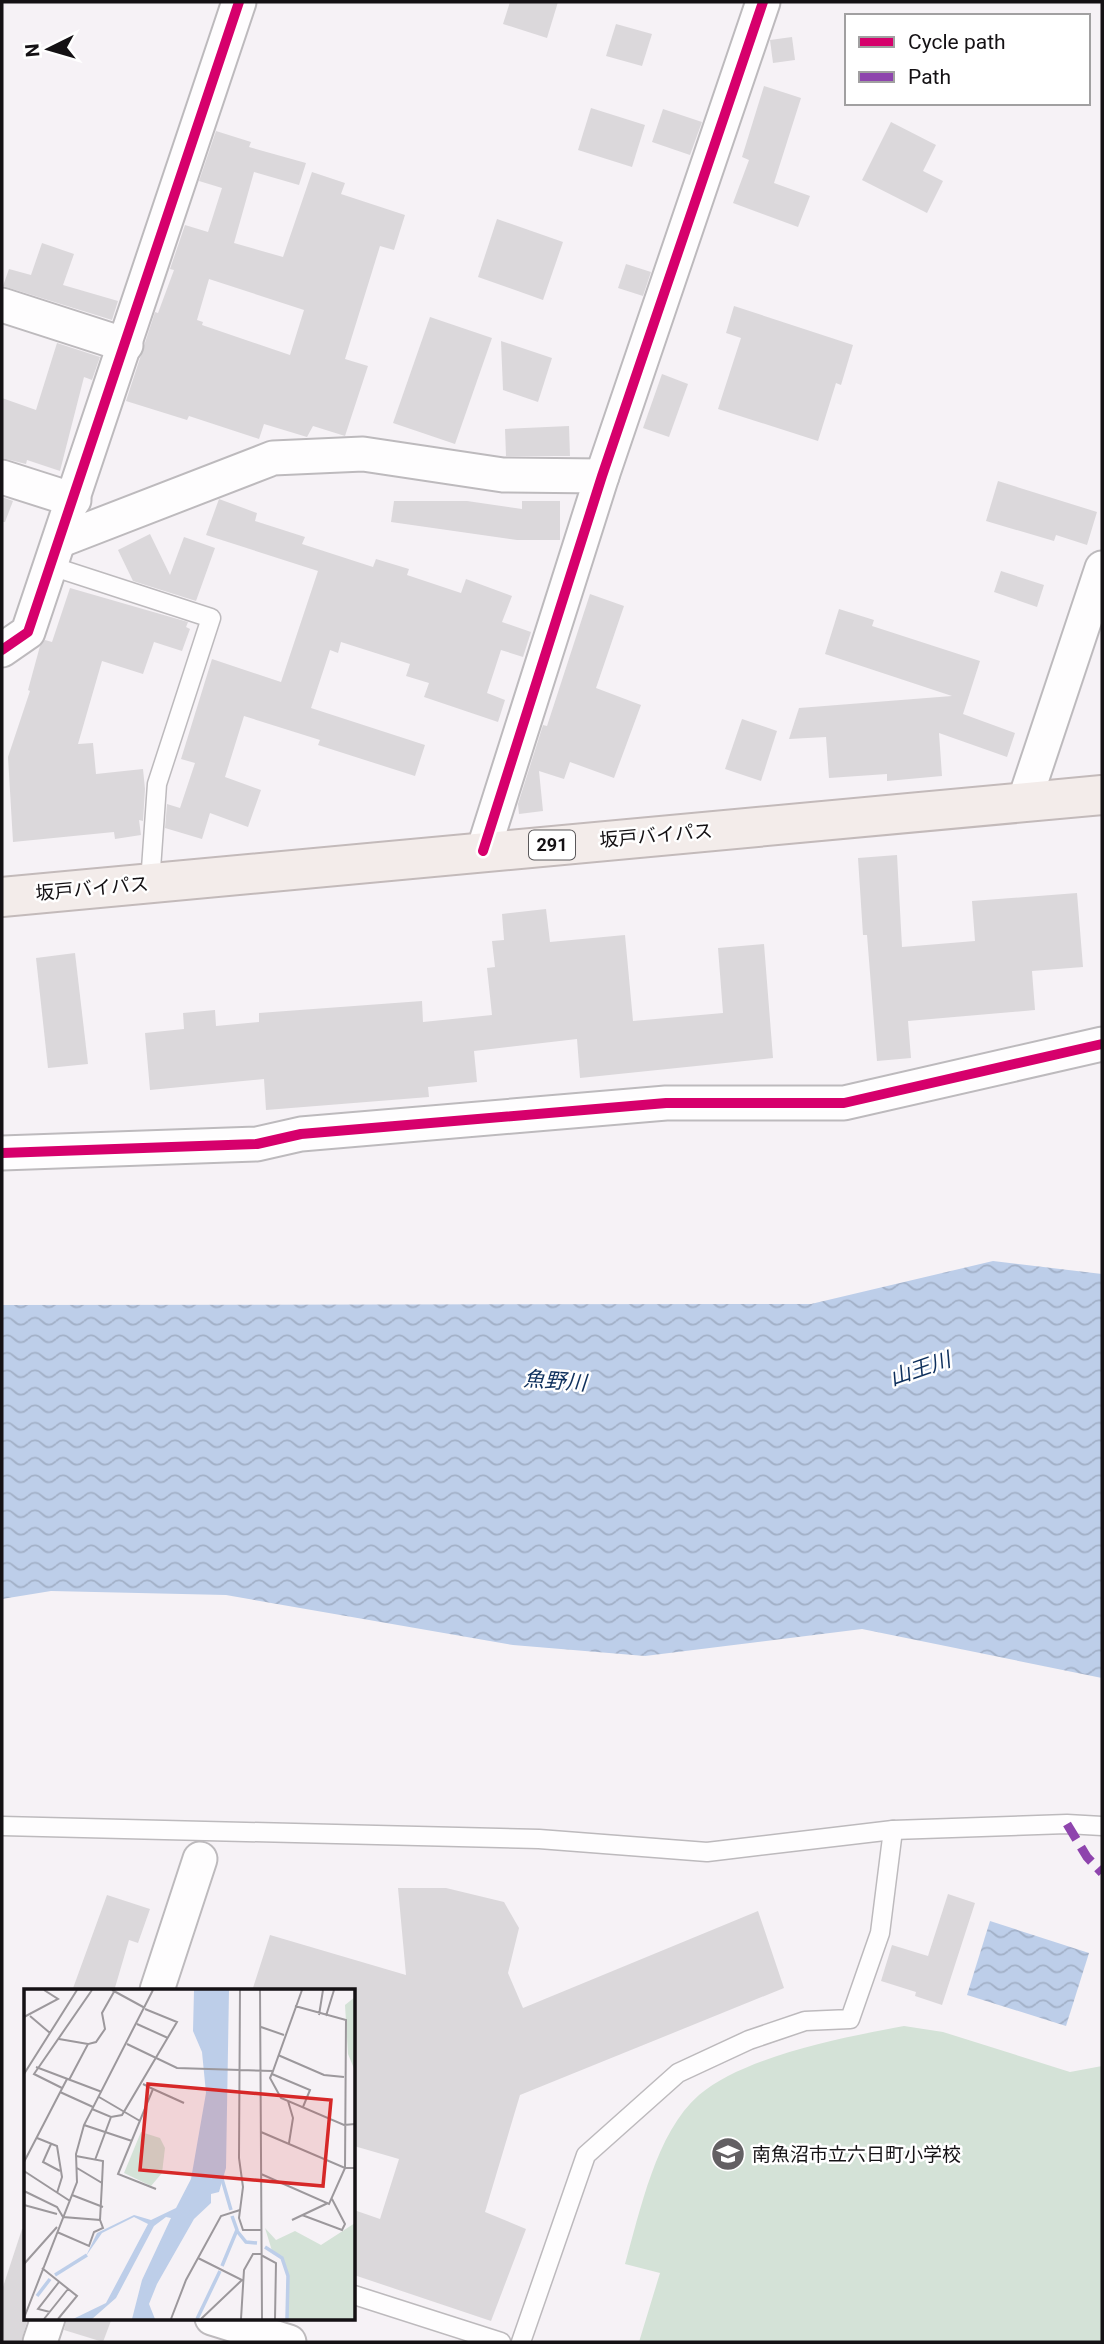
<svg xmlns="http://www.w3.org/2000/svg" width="1104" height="2344" viewBox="0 0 1104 2344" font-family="Roboto,'Noto Sans JP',sans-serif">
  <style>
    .pitch { fill: #d4e2d7 }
    .water { fill: url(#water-waves) }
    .building { fill: #dbd8db; fill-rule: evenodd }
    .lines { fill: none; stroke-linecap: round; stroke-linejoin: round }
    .lane-casing { stroke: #bdbabd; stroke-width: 21 }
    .street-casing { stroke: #bdbabd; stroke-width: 37 }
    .highway-casing { stroke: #c3baba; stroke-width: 42 }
    .lane { stroke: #fefdfe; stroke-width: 18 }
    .street { stroke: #fefdfe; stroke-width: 33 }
    .highway { stroke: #f3ecea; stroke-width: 38 }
    .quiet { stroke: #8e44ad; stroke-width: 9; stroke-dasharray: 18 9; stroke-linecap: butt }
    .cycleway-casing { stroke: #fff; stroke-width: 15 }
    .cycleway { stroke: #d6006c; stroke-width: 10 }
    .labels { text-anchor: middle; stroke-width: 5; stroke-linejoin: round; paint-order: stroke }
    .shield { fill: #fff; stroke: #5a585a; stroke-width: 2 }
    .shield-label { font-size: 18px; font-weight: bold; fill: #141114 }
    .street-label { font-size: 19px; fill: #141114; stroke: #fff }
    .poi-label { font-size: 19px; fill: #141114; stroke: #fff; text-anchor: start }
    .water-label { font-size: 21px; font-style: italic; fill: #0e305d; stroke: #fff }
    .inset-river { fill: none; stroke: #bdcee9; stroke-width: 3.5 }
    .inset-road { fill: none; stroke: #9c989c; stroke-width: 2 }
    .view { fill: #d62828; fill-opacity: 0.15; stroke: #d62828; stroke-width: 3.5 }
    .inset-edge { fill: none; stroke: #141114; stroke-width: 3.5 }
  </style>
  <defs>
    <pattern id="water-waves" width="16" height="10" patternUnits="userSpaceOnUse" patternTransform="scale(1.75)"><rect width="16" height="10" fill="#bdcee9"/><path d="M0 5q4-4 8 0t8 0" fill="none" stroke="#a2b0c7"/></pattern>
  </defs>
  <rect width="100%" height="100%" fill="#f6f2f6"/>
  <path class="pitch" d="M904,2026L943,2032L1070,2072L1102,2066V2342H639L660,2273L625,2264C640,2212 656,2132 699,2095C745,2056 845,2037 904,2026Z"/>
  <g class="water">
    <path d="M993,1261L1102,1274V1678L862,1629L645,1656L513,1645L226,1595L51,1591L2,1599V1305L811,1304Z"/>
    <path d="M990,1921L1089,1953L1066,2026L967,1995Z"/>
  </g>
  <g class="building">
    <path d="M510,2H558L547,38L503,24Z"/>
    <path d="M616,24L652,34L642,66L606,56Z"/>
    <path d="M792,37L795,60L773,63L770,40Z"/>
    <path d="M764,86L801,98L774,183L810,196L798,227L733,203L749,160L742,157Z"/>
    <path d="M591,108L645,125L632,167L578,150Z"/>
    <path d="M663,109L702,122L690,155L652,142Z"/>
    <path d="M891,122L936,145L923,171L943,181L927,213L862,180Z"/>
    <path d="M216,131L251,142L249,147L306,163L299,185L254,172L234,243L283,257L312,172L345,183L341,194L405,215L394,250L380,246L345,359L368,366L345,436L313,426L307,437L264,424L259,439L189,416L187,420L126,401L155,312L158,313L174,270L170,269L185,225L208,232L222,188L199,181ZM209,279L304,310L290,355L202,325L203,322L197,320Z"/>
    <path d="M497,219L563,242L543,300L478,277Z"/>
    <path d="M42,243L74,254L63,285L118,301L112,320L3,286L9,269L31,275Z"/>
    <path d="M626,264L651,272L643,296L618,288Z"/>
    <path d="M734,306L853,345L841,385L836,383L818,441L718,409L741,338L726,333Z"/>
    <path d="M430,317L492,338L455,444L393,423Z"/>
    <path d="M501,341L552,358L538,402L503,390Z"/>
    <path d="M57,343L100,357L92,380L84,377L60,471L27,460L26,464L2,458V398L36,410Z"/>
    <path d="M662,374L688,384L669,437L643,428Z"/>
    <path d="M569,426L570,456H506L505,429Z"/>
    <path d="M998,481L1097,512L1087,545L1056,535L1054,541L986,521Z"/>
    <path d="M2,497L13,501L5,522H2Z"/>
    <path d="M219,499L257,513L255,521L305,537L302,544L373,567L376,559L409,569L407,575L461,593L466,579L512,596L502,622L531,632L523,657L501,650L487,693L505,700L498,722L424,697L429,683L406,676L410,664L341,642L338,653L330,650L311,708L425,745L415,776L318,745L320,740L244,716L225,777L261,790L248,827L210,813L202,839L165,828L167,804L180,808L195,763L181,759L212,659L281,682L318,571L206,535Z"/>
    <path d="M394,501H467L522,509V501H560V540H517L391,522Z"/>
    <path d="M150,534L170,575L184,537L215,548L196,601L133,581L118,550Z"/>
    <path d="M1001,571L1044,585L1037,607L994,592Z"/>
    <path d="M70,588L188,622L186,627L190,629L182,651L154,642L143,674L102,661L78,744L93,743L96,774L143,769L145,789L143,821L139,820L141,835L115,839L114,832L13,842L8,757L30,691L28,690L40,646L45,640L52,642Z"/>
    <path d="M590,594L624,606L596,688L641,705L614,778L570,762L564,779L539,771L543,811L519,814L518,804L543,725L547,726Z"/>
    <path d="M839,609L874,620L872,626L980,661L963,714L1015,733L1007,757L939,733L942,776L887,781V774L829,778L826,737L789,739L799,708L952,696L825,654Z"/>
    <path d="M742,719L777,731L761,781L725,769Z"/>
    <path d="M897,855L902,947L975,941L972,901L1077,893L1083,967L1032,971L1035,1010L908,1021L911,1058L877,1061L867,935H863L858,858Z"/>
    <path d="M546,909L550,942L625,935L633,1021L723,1013L718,948L764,944L773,1058L580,1078L577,1039L474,1051L477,1082L428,1087L429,1097L266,1110L264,1079L150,1090L145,1033L184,1029L183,1013L215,1010L216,1026L259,1022V1013L422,1001L423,1022L492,1015L487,968L495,967L492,941L504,940L502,914Z"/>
    <path d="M75,953L88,1064L48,1068L36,958Z"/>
    <path d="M398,1888H446L504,1902L519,1928L508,1973L523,2008L758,1911L784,1988L520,2095L485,2212L526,2229L491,2321L354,2275V2210L380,2219L399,2159L354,2146V1991H252L270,1935L406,1975Z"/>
    <path d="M948,1894L975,1903L942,2005L915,1996L916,1992L881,1981L892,1945L928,1956Z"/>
    <path d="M107,1895L150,1909L138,1943L129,1940L114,1991H72Z"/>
    <path d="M22,2229H26L28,2318L21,2342H2V2290Z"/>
    <path d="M67,2318H112L103,2342L64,2330Z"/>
  </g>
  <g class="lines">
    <g class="lane-casing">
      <g id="lane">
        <path d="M51,566L211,618L157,784L150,883"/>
        <path d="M2,1826L539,1839L707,1852L893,1830L1067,1824L1102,1826"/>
        <path d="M354,2295L501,2342"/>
        <path d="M521,2342L586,2155L678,2073L749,2040L805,2021L850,2019L880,1933L893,1830"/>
      </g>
    </g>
    <g class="street-casing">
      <g id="street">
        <path d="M2,305L126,345"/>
        <path d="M2,477L74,500"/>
        <path d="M61,540L273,458L363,454L503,475L602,476"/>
        <path d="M2,650L28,632L239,2"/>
        <path d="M1024,802L1102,568"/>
        <path d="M483,851L602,476L763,2"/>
        <path d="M2,1153L257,1144L301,1134L666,1103H844L1102,1044"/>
        <path d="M157,1990L200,1859"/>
        <path d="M212,2318L289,2342"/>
        <path d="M40,2342L48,2318"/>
      </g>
    </g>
    <g class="highway-casing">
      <path id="highway" d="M2,897L1102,795"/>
    </g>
    <use href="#lane" class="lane"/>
    <use href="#street" class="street"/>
    <use href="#highway" class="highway"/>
    <path class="quiet" d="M1067,1824L1087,1857L1102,1873"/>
    <g class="cycleway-casing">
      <g id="cycleway">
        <path d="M2,650L28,632L239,2"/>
        <path d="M483,851L602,476L763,2"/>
        <path d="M2,1153L257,1144L301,1134L666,1103H844L1102,1044"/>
      </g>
    </g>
    <use href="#cycleway" class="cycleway"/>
  </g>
  <defs>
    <g id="school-disc" transform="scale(1.75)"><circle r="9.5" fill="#636063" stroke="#fff"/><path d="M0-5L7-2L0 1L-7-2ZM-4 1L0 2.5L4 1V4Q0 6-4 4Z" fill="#fff"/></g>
  </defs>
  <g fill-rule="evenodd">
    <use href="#school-disc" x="728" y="2154"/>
  </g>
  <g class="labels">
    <rect class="shield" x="529" y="830.5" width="46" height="29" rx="5"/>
    <g class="shield-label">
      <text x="552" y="851">291</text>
    </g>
    <g class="street-label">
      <text transform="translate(656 835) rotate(-5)" y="7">坂戸バイパス</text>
      <text transform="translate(92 888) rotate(-5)" y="7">坂戸バイパス</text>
    </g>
    <g class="poi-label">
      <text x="752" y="2161">南魚沼市立六日町小学校</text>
    </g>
    <g class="water-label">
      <text transform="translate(920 1369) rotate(-19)" y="7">山王川</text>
      <text transform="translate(555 1381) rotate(4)" y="7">魚野川</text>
    </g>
  </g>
  <g transform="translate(24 1989)">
    <rect width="331" height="331" fill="#f6f2f6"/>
    <path d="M331,8V82L324,65L321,16ZM331,234V330H263L264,284L258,267L249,265L241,239L252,251L271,242L297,256Z" fill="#d4e2d7"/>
    <path d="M117,143L136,149L141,159L138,184L127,197L100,184Z" fill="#d4e2d7"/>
    <path d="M170,1H205L202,179L195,203L187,205V214L170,230L133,295L125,315L131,330H108L118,291L147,229L142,228L130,237L92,309L68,330H49L82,314L124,235L110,228L78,244L62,267L73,244L110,226L127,231L152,219L167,190L182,104L178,63L169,42Z" fill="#bdcee9"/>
    <path class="inset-river" d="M198,190L207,221M213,242L222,253L233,254M241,258L258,269L264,287L263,330M198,277L213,241L208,227M31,286L63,266M13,307L26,290M173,330L196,282"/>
    <path class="inset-road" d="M88,1L121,19M216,1L215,169L219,198L215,229L219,241H237M236,1L238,330M295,26L299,1M6,27L26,44M302,27L310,1M0,28L34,10L20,1M113,35L144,49M237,38L260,46M35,50L64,55M103,55L153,79L249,82L278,1M254,66L300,86L320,88M12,78L78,103M249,82L246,89L257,109L320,136L331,135M0,85L53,1M248,85L286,101L279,118M45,91L64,55L72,53L81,40L78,24L91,1M119,95L129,100L94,185L132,200M38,99L10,85L68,1M129,100L160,114M36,103L69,118M75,108L116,132M264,112L269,129L265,154M68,120L87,128L98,126L153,33L121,20M60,136L108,152M237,143L321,179H331M13,149L33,157L38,188L33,204M27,155L19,173L36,182M52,167L79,172L78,194M71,171L87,128M0,173L43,90M53,179L78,194L76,231M0,182L46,212M237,185L305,215L321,179L322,31L271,17M0,202L33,218L39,228L76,231L79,239L70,243L65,257L33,243M48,206L79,218M0,216L33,225M278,226L318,241L321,235L308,210M268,231L304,214M237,266L252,274L251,330M174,269L218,291L177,330M0,275L33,238M18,279L53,307L34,330M26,323L14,320L35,293M0,329L53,193L52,165L60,136L129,1M20,330L44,300M147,330L162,291L197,227L216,221M217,330L220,281L229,265H237"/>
    <path class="view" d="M124,95L307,111L299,197L116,181Z"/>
    <rect width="331" height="331" class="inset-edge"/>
  </g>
  <rect width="1104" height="2344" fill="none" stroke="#141114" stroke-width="7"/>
  <rect x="845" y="14" width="245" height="91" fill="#ffffff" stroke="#a1a0a1" stroke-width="2"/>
  <rect x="859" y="37" width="35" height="10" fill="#d6006c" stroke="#a1a0a1" stroke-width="2"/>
  <text x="908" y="49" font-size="21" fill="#141114">Cycle path</text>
  <rect x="859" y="72" width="35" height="10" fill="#8e44ad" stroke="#a1a0a1" stroke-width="2"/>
  <text x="908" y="84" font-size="21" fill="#141114">Path</text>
  <g transform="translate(49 49) rotate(265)" stroke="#ffffff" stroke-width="5" paint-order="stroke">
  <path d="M0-5L12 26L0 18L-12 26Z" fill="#141114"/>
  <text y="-10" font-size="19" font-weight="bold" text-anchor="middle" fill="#141114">N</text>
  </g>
</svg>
